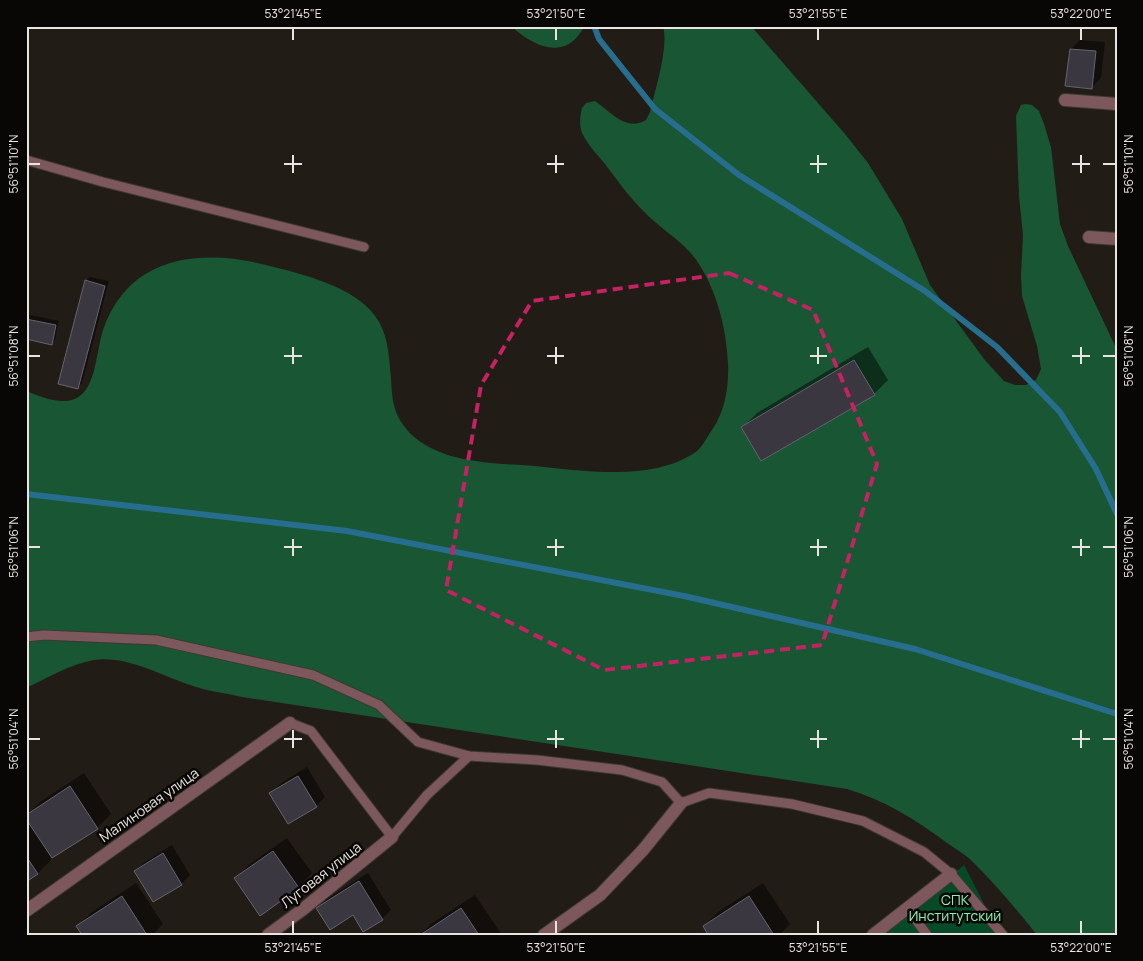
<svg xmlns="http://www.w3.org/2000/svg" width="1143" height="961" viewBox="0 0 1143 961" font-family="Manrope,sans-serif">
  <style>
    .green { fill: #064a28 }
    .forest { fill: #185634 }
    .shadow { fill: #0007 }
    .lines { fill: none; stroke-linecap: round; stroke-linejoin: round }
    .stream { stroke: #276e8e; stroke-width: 6 }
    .building { fill: #3a3740; stroke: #65636c }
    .lane-casing { stroke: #3e3832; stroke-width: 11 }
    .street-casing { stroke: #3e3832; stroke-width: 14 }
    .lane { stroke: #7c585c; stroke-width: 9 }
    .street { stroke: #7c585c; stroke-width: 12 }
    .marked { fill: none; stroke: #c42262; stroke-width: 4; stroke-dasharray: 10 6; stroke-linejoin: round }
    .ticks { fill: none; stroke: #e8e4e0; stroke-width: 2 }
    .labels { text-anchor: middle; stroke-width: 5; stroke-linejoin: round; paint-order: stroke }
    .street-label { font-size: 14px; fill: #e8e4e0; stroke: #090705 }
    .park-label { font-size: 14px; fill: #8af5b2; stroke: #090705 }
    .neatline { fill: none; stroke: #e8e4e0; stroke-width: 2 }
    .ticks-label { font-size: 12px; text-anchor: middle; fill: #e8e4e0 }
  </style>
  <rect width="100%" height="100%" fill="#221c16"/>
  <path class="green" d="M964,865L1000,935H880Z"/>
  <g class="forest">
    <path d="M511,26H585C580,33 576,40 569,44C549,55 525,39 511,26Z"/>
    <path d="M663,26H751L845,134L868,163L902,219L930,285L984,359L1004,381L1015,385H1026L1036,380L1041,369L1037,346L1022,296L1021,275L1023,235L1019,196L1016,116L1021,105L1025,104L1032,105L1039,111L1044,124L1051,147L1060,224L1068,246L1117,350V935H1037C1017,910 997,886 974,863C966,855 956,849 947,843C915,819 884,800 847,789L242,697C225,693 206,691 190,685C160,675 126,655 94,660C70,664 48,678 26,688V391C42,397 66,408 81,395C96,383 97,348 103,330C130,252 206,248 274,267C309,276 361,289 379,322C389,339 389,360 391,378C392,403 394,418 413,436C445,464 495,463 535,466C585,471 654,482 697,451C703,446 707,437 712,430C725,411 729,387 728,363C726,327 717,291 697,261C686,245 669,234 655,222C635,205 620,184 605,164C597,154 587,144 582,133C579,125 580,116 582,108L586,103L595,101C611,112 626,132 646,120L650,112C655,90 669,47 663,26Z"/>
  </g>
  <g class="shadow">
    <path d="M1080,40L1105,42L1101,78L1092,87L1071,49Z"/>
    <path d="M90,277L109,281L82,383L78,388L86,281Z"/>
    <path d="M26,314L59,321L55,339L51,344L26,338Z"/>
    <path d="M868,347L888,380L874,394L743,427L757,413Z"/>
    <path d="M307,767L325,797L316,806L270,794L280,784Z"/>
    <path d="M84,773L111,814L97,828L50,858L51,860L37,874L26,881V816L40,802Z"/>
    <path d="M287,838L312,873L298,887L236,878L250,864Z"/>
    <path d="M172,845L190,875L181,884L135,871L145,862Z"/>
    <path d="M368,873L391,910L382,919L317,908L327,899Z"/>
    <path d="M136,883L163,924L152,935H83L78,926L92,912Z"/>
    <path d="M763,883L790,924L779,935H710L704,926L718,912Z"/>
    <path d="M475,895L502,935H420L431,924Z"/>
  </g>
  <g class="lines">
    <g class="stream">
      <path d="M594,26L599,39L655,109L739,175L925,291L997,347L1060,412L1096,469L1117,514"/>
      <path d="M26,494L347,531L684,596L915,649L1117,714"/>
    </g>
  </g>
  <g class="building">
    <path d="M1070,49L1096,51L1092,89L1065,86Z"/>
    <path d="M85,280L105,286L78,389L58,384Z"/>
    <path d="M26,319L56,325L52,345L26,339Z"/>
    <path d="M854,360L875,395L761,461L741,427Z"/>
    <path d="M298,776L317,807L288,824L269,793Z"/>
    <path d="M70,786L98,829L52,858L26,819V815Z"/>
    <path d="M273,851L299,888L260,916L234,878Z"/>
    <path d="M163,853L182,885L153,902L134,871Z"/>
    <path d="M26,856L38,874L26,882Z"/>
    <path d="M359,881L383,920L363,932L353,915L330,930L316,908Z"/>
    <path d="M122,896L147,935H82L76,926Z"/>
    <path d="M749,896L774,935H708L703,926Z"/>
    <path d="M461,908L479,935H420Z"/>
  </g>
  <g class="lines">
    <g class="lane-casing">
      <g id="lane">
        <path d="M26,160L103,182L364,247"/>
        <path d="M26,637L44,635L156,640L313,675L379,705L418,742L469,756L537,760L622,770L662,782L681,803L709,793L792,804L863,821L924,852L951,874L1003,935"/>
        <path d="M290,723L311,731L392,837L427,795L469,756"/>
        <path d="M908,909L927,935"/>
      </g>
    </g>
    <g class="street-casing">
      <g id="street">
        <path d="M1065,100L1117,104"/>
        <path d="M1089,237L1117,239"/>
        <path d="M26,911L290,723"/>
        <path d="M268,935L302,910L392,837"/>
        <path d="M544,935L600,895L643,850L681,803"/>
        <path d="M873,935L951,874"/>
      </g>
    </g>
    <use href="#lane" class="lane"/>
    <use href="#street" class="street"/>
  </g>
  <path class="marked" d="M729,273L813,310L877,464L822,645L604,670L446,590L481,385L532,301Z"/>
  <path class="ticks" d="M293,28V40M556,28V40M818,28V40M1081,28V40M293,155V173M556,155V173M818,155V173M1081,155V173M28,164H40M284,164H302M547,164H564M810,164H827M1072,164H1090M1103,164H1116M293,347V364M556,347V364M818,347V364M1081,347V364M28,356H40M284,356H302M547,356H564M810,356H827M1072,356H1090M1103,356H1116M293,539V556M556,539V556M818,539V556M1081,539V556M28,547H40M284,547H302M547,547H564M810,547H827M1072,547H1090M1103,547H1116M293,730V748M556,730V748M818,730V748M1081,730V748M28,739H40M284,739H302M547,739H564M810,739H827M1072,739H1090M1103,739H1116M293,921V934M556,921V934M818,921V934M1081,921V934"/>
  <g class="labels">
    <g class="street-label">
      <text transform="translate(149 805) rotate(-35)" y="5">Малиновая улица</text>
      <text transform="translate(321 875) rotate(-38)" y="5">Луговая улица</text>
    </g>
    <g class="park-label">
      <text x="955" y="905">СПК<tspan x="955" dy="16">Институтский</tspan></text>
    </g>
  </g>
  <rect width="1143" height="961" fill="none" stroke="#090705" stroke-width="55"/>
  <rect x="28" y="28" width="1088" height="906" class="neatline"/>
  <g class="ticks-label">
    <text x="293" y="18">53°21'45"E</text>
    <text x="556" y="18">53°21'50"E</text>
    <text x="818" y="18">53°21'55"E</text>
    <text x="1081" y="18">53°22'00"E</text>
    <text transform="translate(14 164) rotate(-90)" y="4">56°51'10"N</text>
    <text transform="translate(1129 164) rotate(-90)" y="4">56°51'10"N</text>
    <text transform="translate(14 356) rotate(-90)" y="4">56°51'08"N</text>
    <text transform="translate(1129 356) rotate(-90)" y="4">56°51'08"N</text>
    <text transform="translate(14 547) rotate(-90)" y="4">56°51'06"N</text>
    <text transform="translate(1129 547) rotate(-90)" y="4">56°51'06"N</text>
    <text transform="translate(14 739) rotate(-90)" y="4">56°51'04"N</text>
    <text transform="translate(1129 739) rotate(-90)" y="4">56°51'04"N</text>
    <text x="293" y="952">53°21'45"E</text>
    <text x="556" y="952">53°21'50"E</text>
    <text x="818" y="952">53°21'55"E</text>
    <text x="1081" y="952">53°22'00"E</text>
  </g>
</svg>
